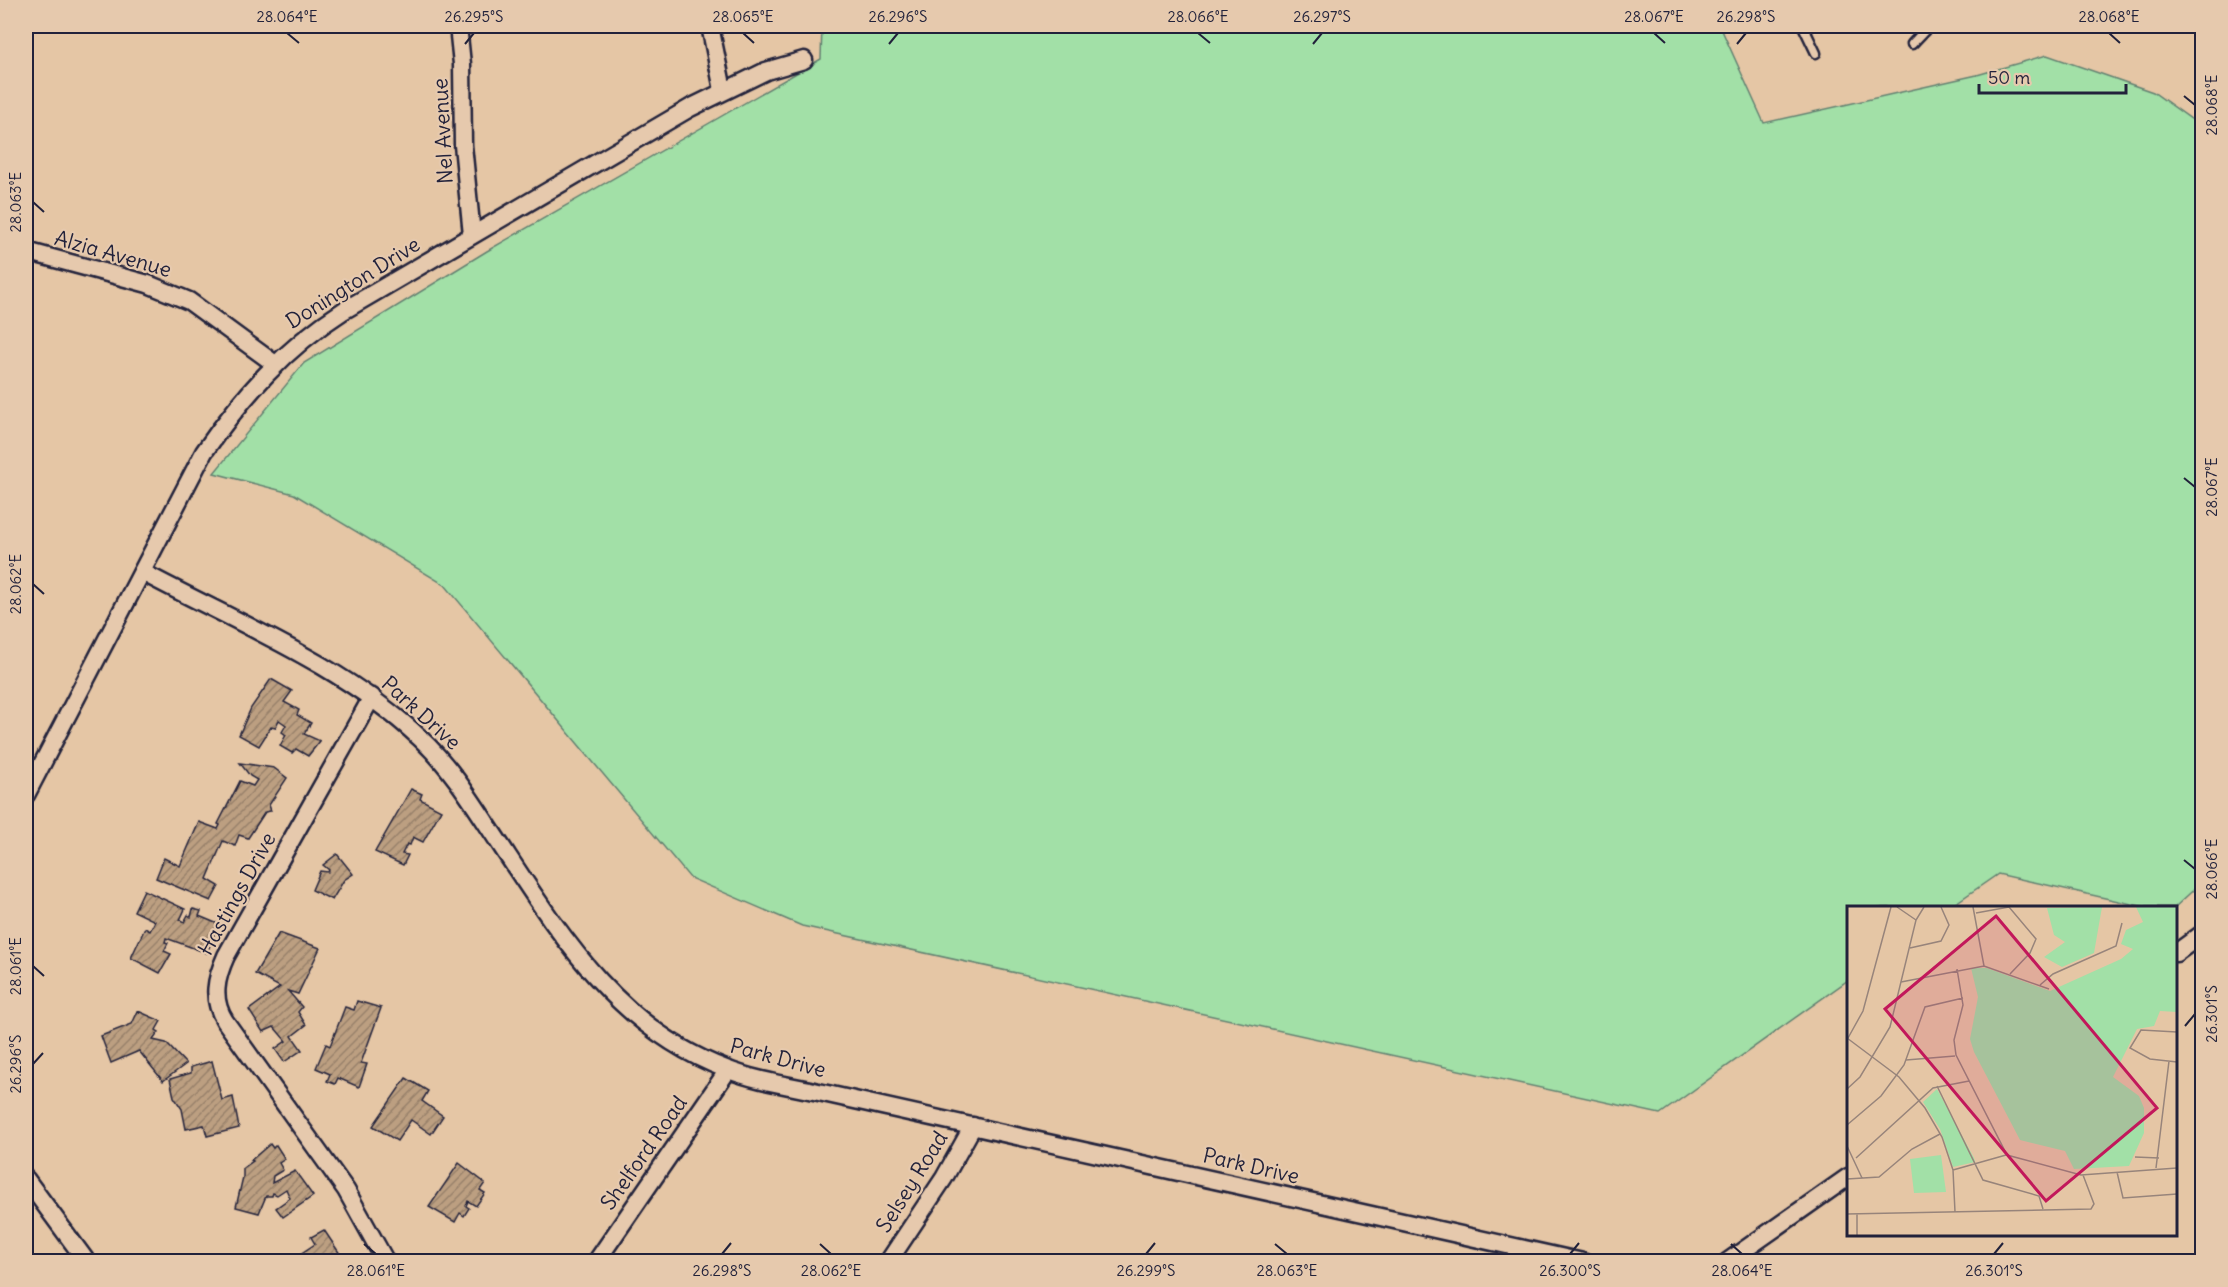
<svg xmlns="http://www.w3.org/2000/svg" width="2228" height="1287" viewBox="0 0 2228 1287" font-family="Delius,sans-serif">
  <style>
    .park { fill: #a2e0a7; stroke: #628171; stroke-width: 1.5 }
    .building { fill: url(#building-hatch); stroke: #22223b; stroke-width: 1.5 }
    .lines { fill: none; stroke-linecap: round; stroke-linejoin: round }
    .service-casing { stroke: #22223b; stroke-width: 13 }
    .minor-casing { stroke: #22223b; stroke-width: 21 }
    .service { stroke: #e6c9ad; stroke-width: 8 }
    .minor { stroke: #e6c9ad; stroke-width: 16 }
    .ticks { fill: none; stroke: #22223b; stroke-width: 2 }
    .labels { text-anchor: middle; stroke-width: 4.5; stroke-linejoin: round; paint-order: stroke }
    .street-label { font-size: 21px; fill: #22223b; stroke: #e6c9ad }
    .inset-road { fill: none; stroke: #97847b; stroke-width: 1.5 }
    .view { fill: #c2185b; fill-opacity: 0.15; stroke: #c2185b; stroke-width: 3 }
    .inset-edge { fill: none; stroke: #22223b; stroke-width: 3 }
    .neatline { fill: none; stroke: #22223b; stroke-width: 2 }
    .ticks-label { font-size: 15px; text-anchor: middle; fill: #22223b }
  </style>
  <defs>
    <pattern id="building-hatch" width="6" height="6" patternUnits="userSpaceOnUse" patternTransform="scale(1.5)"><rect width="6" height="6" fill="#bc9f81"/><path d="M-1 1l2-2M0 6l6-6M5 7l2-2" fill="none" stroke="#98816b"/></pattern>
  </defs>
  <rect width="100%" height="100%" fill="#e5c6a5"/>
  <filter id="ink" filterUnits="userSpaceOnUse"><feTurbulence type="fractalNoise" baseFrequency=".0167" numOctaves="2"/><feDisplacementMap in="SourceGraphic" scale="12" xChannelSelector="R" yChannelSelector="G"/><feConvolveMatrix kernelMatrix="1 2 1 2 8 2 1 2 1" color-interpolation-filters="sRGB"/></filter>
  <g filter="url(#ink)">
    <path class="park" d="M822,26H1720L1764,123L1977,75L2047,55L2153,92L2202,127V882L2175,907H2145L1998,874L1950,907L1848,908V980L1660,1114L802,926L690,878L445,585L294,494L214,473L304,363L487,251L821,59Z"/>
    <g class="building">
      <path d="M271,679L292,691L284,702L299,710L297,715L311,723L304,734L320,741L308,756L296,749L292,753L280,746L286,735L282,732L286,725L279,720L275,728L271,727L259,746L239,735L251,708Z"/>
      <path d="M240,763L274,768L287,778L269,805L271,811L265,812L248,838L239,835L235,846L223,841L207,879L219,886L211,901L156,878L164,858L180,866L199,822L218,829L220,825L218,824L240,781L253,786L257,780L250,776Z"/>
      <path d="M411,789L422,794L420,799L441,810L423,842L413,837L410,845L407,844L402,854L408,855L403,865L375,852Z"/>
      <path d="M337,854L353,874L344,880L332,900L312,890L320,871L328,872L329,870L323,865Z"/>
      <path d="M144,890L185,909L180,920L184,922L188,915L191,917L193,909L201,911L199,916L218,924L207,953L166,938L165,942L168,943L164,951L171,954L160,973L131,958L145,928L150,931L155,921L134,911Z"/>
      <path d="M279,933L320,948L298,994L288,991L302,1007L298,1012L306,1025L292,1036L302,1050L284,1062L275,1049L286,1041L274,1027L263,1032L249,1010L280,987L255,974Z"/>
      <path d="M357,1001L381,1008L361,1063L367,1064L359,1087L338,1078L335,1084L327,1081L330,1074L316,1068L326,1044L330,1046L345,1007L354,1010Z"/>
      <path d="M138,1011L161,1021L156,1030L159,1032L153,1040L166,1043L186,1064L163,1081L139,1051L111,1063L101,1036L132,1024Z"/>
      <path d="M212,1061L222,1100L233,1097L239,1128L207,1136L204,1125L186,1129L182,1109L174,1097L170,1079L191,1073V1067Z"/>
      <path d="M406,1078L428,1091L422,1101L443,1116L431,1134L411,1120L397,1141L373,1126Z"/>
      <path d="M270,1144L273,1148L276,1145L285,1159L279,1163L283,1170L273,1176L272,1183L295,1171L313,1196L283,1217L276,1208L290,1198L286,1189L277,1195L273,1193L272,1196H266L259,1213L236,1207L243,1177V1168L253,1161L251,1160Z"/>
      <path d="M459,1163L485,1183L480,1190L485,1193L476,1206L468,1201L466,1206L469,1208L464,1216L460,1213L455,1222L429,1207Z"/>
      <path d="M324,1230L342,1257L337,1262H288L315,1244L311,1237Z"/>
    </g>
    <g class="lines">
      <g class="service-casing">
        <g id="service">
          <path d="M1803,26L1816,53"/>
          <path d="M1912,44L1929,26"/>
        </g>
      </g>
      <g class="minor-casing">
        <g id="minor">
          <path d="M458,26L462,64L463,145L472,235"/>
          <path d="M710,26L723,90"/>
          <path d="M26,251L148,284L189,301L275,364"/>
          <path d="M142,572C237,623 342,664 421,739C454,770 477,810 502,847C562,938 619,1029 726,1069C754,1080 785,1085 814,1091L1583,1262"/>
          <path d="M372,697L226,956C216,978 211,999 225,1021L346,1190L386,1262"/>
          <path d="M26,795L204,452C243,396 285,348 343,311L690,108L766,71L804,60"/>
          <path d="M2176,953L2202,934"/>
          <path d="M26,1179L87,1262"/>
          <path d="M596,1262L728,1070"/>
          <path d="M888,1262L944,1178L973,1126"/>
          <path d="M1727,1262L1848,1177"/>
        </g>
      </g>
      <use href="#service" class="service"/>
      <use href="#minor" class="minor"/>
    </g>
  </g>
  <path class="ticks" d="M287,33L299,43M743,33L754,43M1198,33L1210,43M1654,33L1665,43M2109,33L2120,43M465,44L474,33M889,44L898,33M1313,44L1322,33M1737,44L1746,33M2184,96L2195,105M33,202L44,212M2184,478L2195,487M33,584L44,594M2184,860L2195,869M33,966L44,976M2185,1026L2195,1014M33,1064L43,1053M364,1244L376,1254M820,1244L831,1254M1275,1244L1287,1254M1731,1244L1742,1254M722,1254L731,1243M1146,1254L1155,1243M1570,1254L1579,1243M1994,1254L2003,1243"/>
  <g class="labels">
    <g class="street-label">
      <text transform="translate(443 131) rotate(-93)" y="7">Nel Avenue</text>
      <text transform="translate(113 254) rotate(16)" y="7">Alzia Avenue</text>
      <text transform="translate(353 283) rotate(-32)" y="7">Donington Drive</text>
      <text transform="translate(421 713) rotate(42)" y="7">Park Drive</text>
      <text transform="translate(237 894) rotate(-61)" y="7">Hastings Drive</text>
      <text transform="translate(778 1058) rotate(15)" y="7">Park Drive</text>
      <text transform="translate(644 1153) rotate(-55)" y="7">Shelford Road</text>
      <text transform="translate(1251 1166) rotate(13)" y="7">Park Drive</text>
      <text transform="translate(912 1182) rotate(-58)" y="7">Selsey Road</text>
    </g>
  </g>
  <g transform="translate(1847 906)">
    <rect width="330" height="330" fill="#e5c6a5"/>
    <path d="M255,1L247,47L215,61L197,51L218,36L207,29L200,2ZM289,1H330V106L313,105L307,120L290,123L266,171L292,190L297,202V227L282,260L227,263L218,245L173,234L127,146L123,133L131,91L124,62H140L203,85L274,53L286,43L274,38L279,24L296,16ZM90,183L127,252L128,256L106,261L93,223L76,196ZM94,249L99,286L67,287L63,253Z" fill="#a2e0a7"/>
    <path class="inset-road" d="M50,1L69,14M126,1L137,60M162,1L189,33L183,47L163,68M129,7L162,1M63,42L94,35L102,19L94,1M110,63L116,99L107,134L109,149L160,249L234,269L330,262M54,76L137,60L202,83M193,79L206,68L269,40L275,17M330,126L294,124L283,142L303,153L330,156M0,132L52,171L78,202L95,231L106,264L108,306M1,132L16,105L44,1M59,154L108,150M90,180L136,274L192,290L196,303M0,183L13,171L43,121L69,14L77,1M0,219L34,190L57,159L78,101L116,92M0,240L15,272M288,251L312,252M9,252L86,182L122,175M309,262L322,155M106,264L159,249M270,266L276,292L330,288M0,273L32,271L65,243L93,228M0,308L244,303L247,298L236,269M10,308V329"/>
    <path class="view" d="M149,10L310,202L199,295L38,103Z"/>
    <rect width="330" height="330" class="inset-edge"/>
  </g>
  <rect width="2228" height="1287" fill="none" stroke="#e6c9ad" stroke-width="66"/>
  <path d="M1979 84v9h147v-9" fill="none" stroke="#22223b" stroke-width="3"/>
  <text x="1988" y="84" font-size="18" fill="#22223b" stroke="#e6c9ad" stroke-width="4.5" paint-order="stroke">50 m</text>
  <rect x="33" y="33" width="2162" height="1221" class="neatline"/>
  <g class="ticks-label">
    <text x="287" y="22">28.064°E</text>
    <text x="474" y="22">26.295°S</text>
    <text x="743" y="22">28.065°E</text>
    <text x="898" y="22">26.296°S</text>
    <text x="1198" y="22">28.066°E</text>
    <text x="1322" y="22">26.297°S</text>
    <text x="1654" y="22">28.067°E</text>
    <text x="1746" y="22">26.298°S</text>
    <text x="2109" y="22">28.068°E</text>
    <text transform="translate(2212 105) rotate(-90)" y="5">28.068°E</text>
    <text transform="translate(16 202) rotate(-90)" y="5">28.063°E</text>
    <text transform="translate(2212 487) rotate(-90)" y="5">28.067°E</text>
    <text transform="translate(16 584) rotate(-90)" y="5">28.062°E</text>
    <text transform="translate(2212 869) rotate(-90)" y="5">28.066°E</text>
    <text transform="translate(16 966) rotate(-90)" y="5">28.061°E</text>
    <text transform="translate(2212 1014) rotate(-90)" y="5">26.301°S</text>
    <text transform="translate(16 1064) rotate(-90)" y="5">26.296°S</text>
    <text x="376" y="1276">28.061°E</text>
    <text x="722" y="1276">26.298°S</text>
    <text x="831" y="1276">28.062°E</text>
    <text x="1146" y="1276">26.299°S</text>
    <text x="1287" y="1276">28.063°E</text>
    <text x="1570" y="1276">26.300°S</text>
    <text x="1742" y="1276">28.064°E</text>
    <text x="1994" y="1276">26.301°S</text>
  </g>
</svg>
